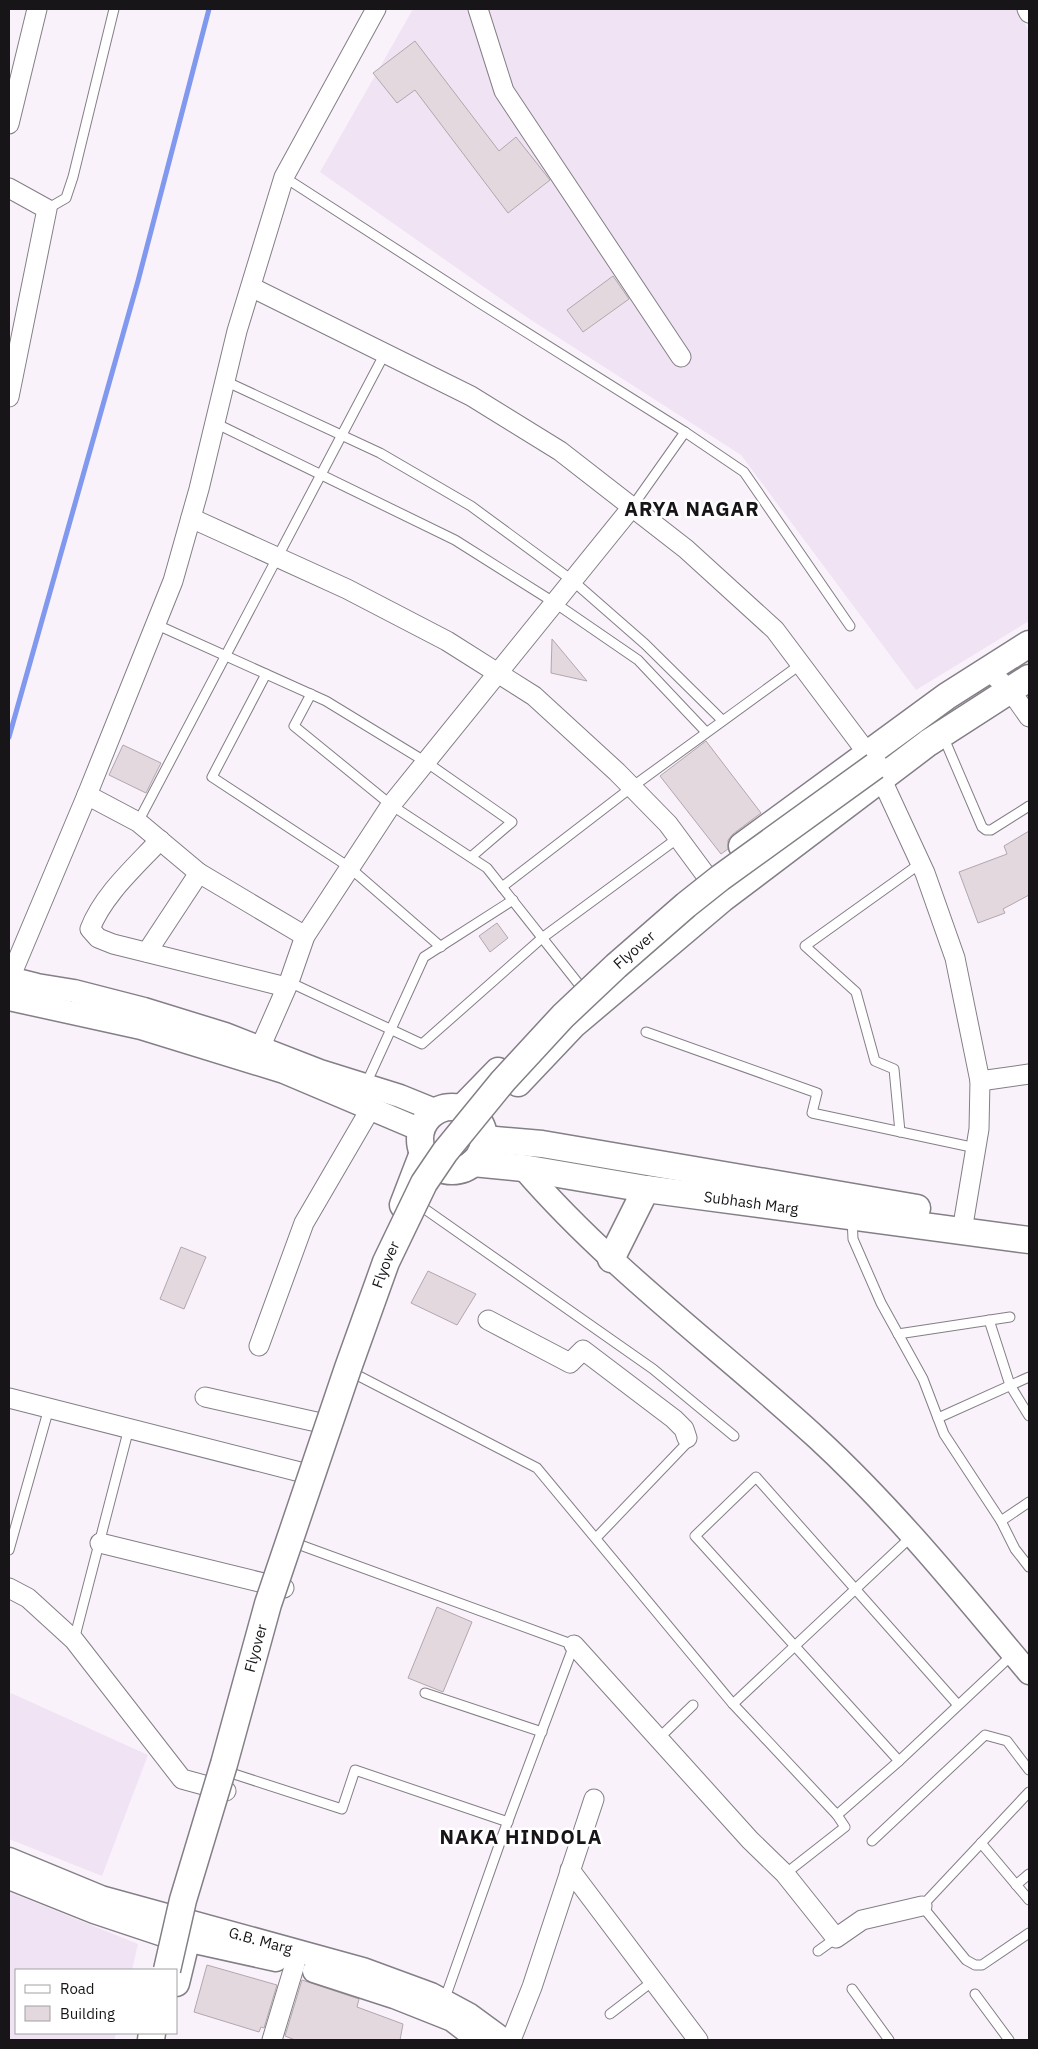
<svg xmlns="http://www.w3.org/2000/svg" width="1038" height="2049" viewBox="0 0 1038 2049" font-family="'IBM Plex Sans',sans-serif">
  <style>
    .built { fill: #f0e4f4 }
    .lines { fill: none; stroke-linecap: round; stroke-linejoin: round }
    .stream { stroke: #8099ee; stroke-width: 5 }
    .building { fill: #e3d8de; stroke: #b1a7ad }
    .service-casing { stroke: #847e86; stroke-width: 11 }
    .minor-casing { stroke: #847e86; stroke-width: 21 }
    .tertiary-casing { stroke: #847e86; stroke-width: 25 }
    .secondary-casing { stroke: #847e86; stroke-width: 29 }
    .service { stroke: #fff; stroke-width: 9 }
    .minor { stroke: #fff; stroke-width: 19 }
    .tertiary { stroke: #fff; stroke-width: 22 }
    .secondary { stroke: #fff; stroke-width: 26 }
    .secondary-bridge-casing { stroke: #847e86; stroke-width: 29; stroke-linecap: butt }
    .secondary-bridge { stroke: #fff; stroke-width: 26 }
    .labels { text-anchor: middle; stroke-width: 5; stroke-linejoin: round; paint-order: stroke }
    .street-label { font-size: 15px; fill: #171518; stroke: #fff }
    .district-label { font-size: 20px; font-weight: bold; letter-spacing: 1px; fill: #171518; stroke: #fff }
  </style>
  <rect width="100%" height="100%" fill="#f9f2fb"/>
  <g class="built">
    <path d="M413,9H1018L1029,32V621L916,690L741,455L528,318L320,172Z"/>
    <path d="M11,1693L148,1755L102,1876L9,1839V1698Z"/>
    <path d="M9,1892L138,1944L132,1970H16V2033H116L114,2040H9Z"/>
  </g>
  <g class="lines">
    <path class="stream" d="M9,737L138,281L209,9"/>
  </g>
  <g class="building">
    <path d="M415,41L499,151L516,137L550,180L508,213L415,90L397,103L373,73Z"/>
    <path d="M613,276L629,299L583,332L567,310Z"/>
    <path d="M552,639L587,681L551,673Z"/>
    <path d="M706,741L761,813L733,834L728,840V849L721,854L660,776Z"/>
    <path d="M123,745L161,763L146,793L109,775Z"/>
    <path d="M1029,831V895L1003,909L1005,913L978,923L959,872L1007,854L1004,846Z"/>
    <path d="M497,923L508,938L490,952L479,936Z"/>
    <path d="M181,1247L206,1257L184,1309L160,1299Z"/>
    <path d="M428,1271L476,1294L457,1325L411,1303Z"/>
    <path d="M437,1607L472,1622L443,1692L408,1678Z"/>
    <path d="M207,1965L277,1985L264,2028L261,2027L259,2032L194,2012Z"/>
    <path d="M302,1980L359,1999L357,2007L403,2024L400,2040H295L285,2036Z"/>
  </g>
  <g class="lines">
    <g class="service-casing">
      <g id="service">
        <path d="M284,177L478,302L685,432L744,472L850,626"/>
        <path d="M47,209L66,198L73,177L114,9"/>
        <path d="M225,381L380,453L471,506L573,581L645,644L722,720"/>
        <path d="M215,423L455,540L555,603L638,660L706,732"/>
        <path d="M632,507L685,432"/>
        <path d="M155,624L326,701L426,762L512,822L471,857"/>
        <path d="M266,674L212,777L349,867L441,947"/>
        <path d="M311,694L294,726L391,805L487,868L585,992"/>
        <path d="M943,736L982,827L986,830H991L1029,806"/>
        <path d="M138,822L385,353"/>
        <path d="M502,887L632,787L801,664"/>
        <path d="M289,982L422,1044L542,938L678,838"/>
        <path d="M646,1032L817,1093L812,1113L976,1148"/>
        <path d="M366,1084L424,957L513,900"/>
        <path d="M900,1132L894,1069L875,1061L856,992L805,946L921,863"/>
        <path d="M422,1207L653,1369L734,1436"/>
        <path d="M852,1218L853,1239L881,1303L923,1379L944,1434L1001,1521L1015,1549L1029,1567"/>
        <path d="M989,1320L1010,1385L1029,1416"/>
        <path d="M898,1334L1010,1317"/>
        <path d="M355,1374L537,1468L733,1704L837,1815L845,1827L785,1874"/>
        <path d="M938,1418L1029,1377"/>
        <path d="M1001,1521L1029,1502"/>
        <path d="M596,1538L685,1445L687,1438"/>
        <path d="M292,1542L574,1645L502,1837L444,2001"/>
        <path d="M9,1550L49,1408"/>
        <path d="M74,1640L129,1428"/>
        <path d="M425,1693L542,1732"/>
        <path d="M733,1704L912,1536"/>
        <path d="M658,1739L693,1705"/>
        <path d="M899,1761L695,1536L756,1477L958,1705"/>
        <path d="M231,1773L342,1809L355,1770L508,1822"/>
        <path d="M1029,1792L922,1906L966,1960L975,1965H982L1029,1933"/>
        <path d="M837,1815L899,1761L1013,1654"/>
        <path d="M872,1841L985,1735L1007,1741L1029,1770"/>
        <path d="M981,1843L1029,1900"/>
        <path d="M1016,1885L1029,1874"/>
        <path d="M818,1951L836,1938"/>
        <path d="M852,1989L889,2040"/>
        <path d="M975,1994L1009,2040"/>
        <path d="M610,2014L653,1981"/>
      </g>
    </g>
    <g class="minor-casing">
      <g id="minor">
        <path d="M478,9L504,91L681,357"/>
        <path d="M1027,9L1029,13"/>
        <path d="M9,124L37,9"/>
        <path d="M9,188L47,209L9,397"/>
        <path d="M251,287L471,396L560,451L686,549L775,630L868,754"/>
        <path d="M191,518L347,589L447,641L534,696L617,772L668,824L719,893"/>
        <path d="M988,670L1010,690L1029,717"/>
        <path d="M881,778L925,873L955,958L980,1081L979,1129L962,1231"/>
        <path d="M87,795L138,822L199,873L305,936"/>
        <path d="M160,840C135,867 103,895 90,929L98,938L113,944L286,987"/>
        <path d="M147,952L199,873"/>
        <path d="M10,978L87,795L173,581L199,489L237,331L284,177L376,9"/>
        <path d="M260,1048L289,982L305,936L391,805L632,507"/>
        <path d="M980,1081L1029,1074"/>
        <path d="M488,1320L570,1363L583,1350L674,1419L684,1429L687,1438"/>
        <path d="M259,1346L304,1223L371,1108"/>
        <path d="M205,1397L321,1423"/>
        <path d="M9,1398L304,1473"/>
        <path d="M100,1543L284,1588"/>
        <path d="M9,1588L28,1598L74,1640L182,1779L226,1791"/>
        <path d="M574,1645L750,1840L785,1874L836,1938L862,1920L922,1906"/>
        <path d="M570,1870L698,2040"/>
        <path d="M272,2040L295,1964"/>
        <path d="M511,2040L532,1987L594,1799"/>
      </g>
    </g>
    <g class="tertiary-casing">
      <g id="tertiary">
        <path d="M9,978L37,985L74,991L144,1009L225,1034L320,1071L400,1096L437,1111"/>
        <path d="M9,999L141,1028L284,1072L421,1130"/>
        <path d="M523,1168C610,1269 719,1348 817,1438C895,1510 961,1592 1029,1673"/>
        <path id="s1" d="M9,1859L101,1897L363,1969L431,1994L470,2015L504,2040"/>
        <path d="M9,1878L94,1912L163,1935L276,1960"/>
        <path d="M314,1971L394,1997L452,2020L478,2040"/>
      </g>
    </g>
    <g class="secondary-casing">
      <g id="secondary">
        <path d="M742,846L947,696L1029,644"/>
        <path d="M518,1083L573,1025L722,899L928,743L1029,678"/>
        <circle cx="452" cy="1139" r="32"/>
        <path d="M461,1109L498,1071"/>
        <path d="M484,1139L542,1144L917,1208"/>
        <path id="s2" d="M473,1163L523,1168L646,1189L1029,1240"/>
        <path d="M403,1205L423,1153"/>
        <path d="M611,1259L646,1189"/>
        <path d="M176,1983L186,1942"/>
        <path d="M151,2040L152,2033"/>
      </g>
    </g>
    <use href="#service" class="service"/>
    <use href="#minor" class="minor"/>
    <use href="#tertiary" class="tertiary"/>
    <use href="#secondary" class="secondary"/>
    <g class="secondary-bridge-casing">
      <g id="secondary-bridge">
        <path id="s3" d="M167,1970L183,1900L224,1764L268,1604L348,1368L386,1262L424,1183L445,1152L503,1081L563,1016L616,966L686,905L720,878L875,766"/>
      </g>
    </g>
    <use href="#secondary-bridge" class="secondary-bridge"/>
  </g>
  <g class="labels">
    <g class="street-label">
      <text dy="5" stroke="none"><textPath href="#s3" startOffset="1144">Flyover</textPath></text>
      <text dy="5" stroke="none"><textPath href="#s2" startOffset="281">Subhash Marg</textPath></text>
      <text dy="5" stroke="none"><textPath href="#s3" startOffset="739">Flyover</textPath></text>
      <text dy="5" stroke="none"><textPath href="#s3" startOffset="334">Flyover</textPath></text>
      <text dy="5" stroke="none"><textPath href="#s1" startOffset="265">G.B. Marg</textPath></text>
    </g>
    <g class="district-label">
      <text x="692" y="516">ARYA NAGAR</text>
      <text x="521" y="1844">NAKA HINDOLA</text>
    </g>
  </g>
  <rect width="1038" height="2049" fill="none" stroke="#171518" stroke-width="20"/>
  <rect x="15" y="1969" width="162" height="65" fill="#ffffff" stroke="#a2a1a3"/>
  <rect x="25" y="1985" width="25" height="8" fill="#ffffff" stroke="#a2a1a3"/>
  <text x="60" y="1994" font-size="15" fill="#171518">Road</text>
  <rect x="25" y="2006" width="25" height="15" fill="#e3d8de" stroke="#a2a1a3"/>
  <text x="60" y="2019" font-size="15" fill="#171518">Building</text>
</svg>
